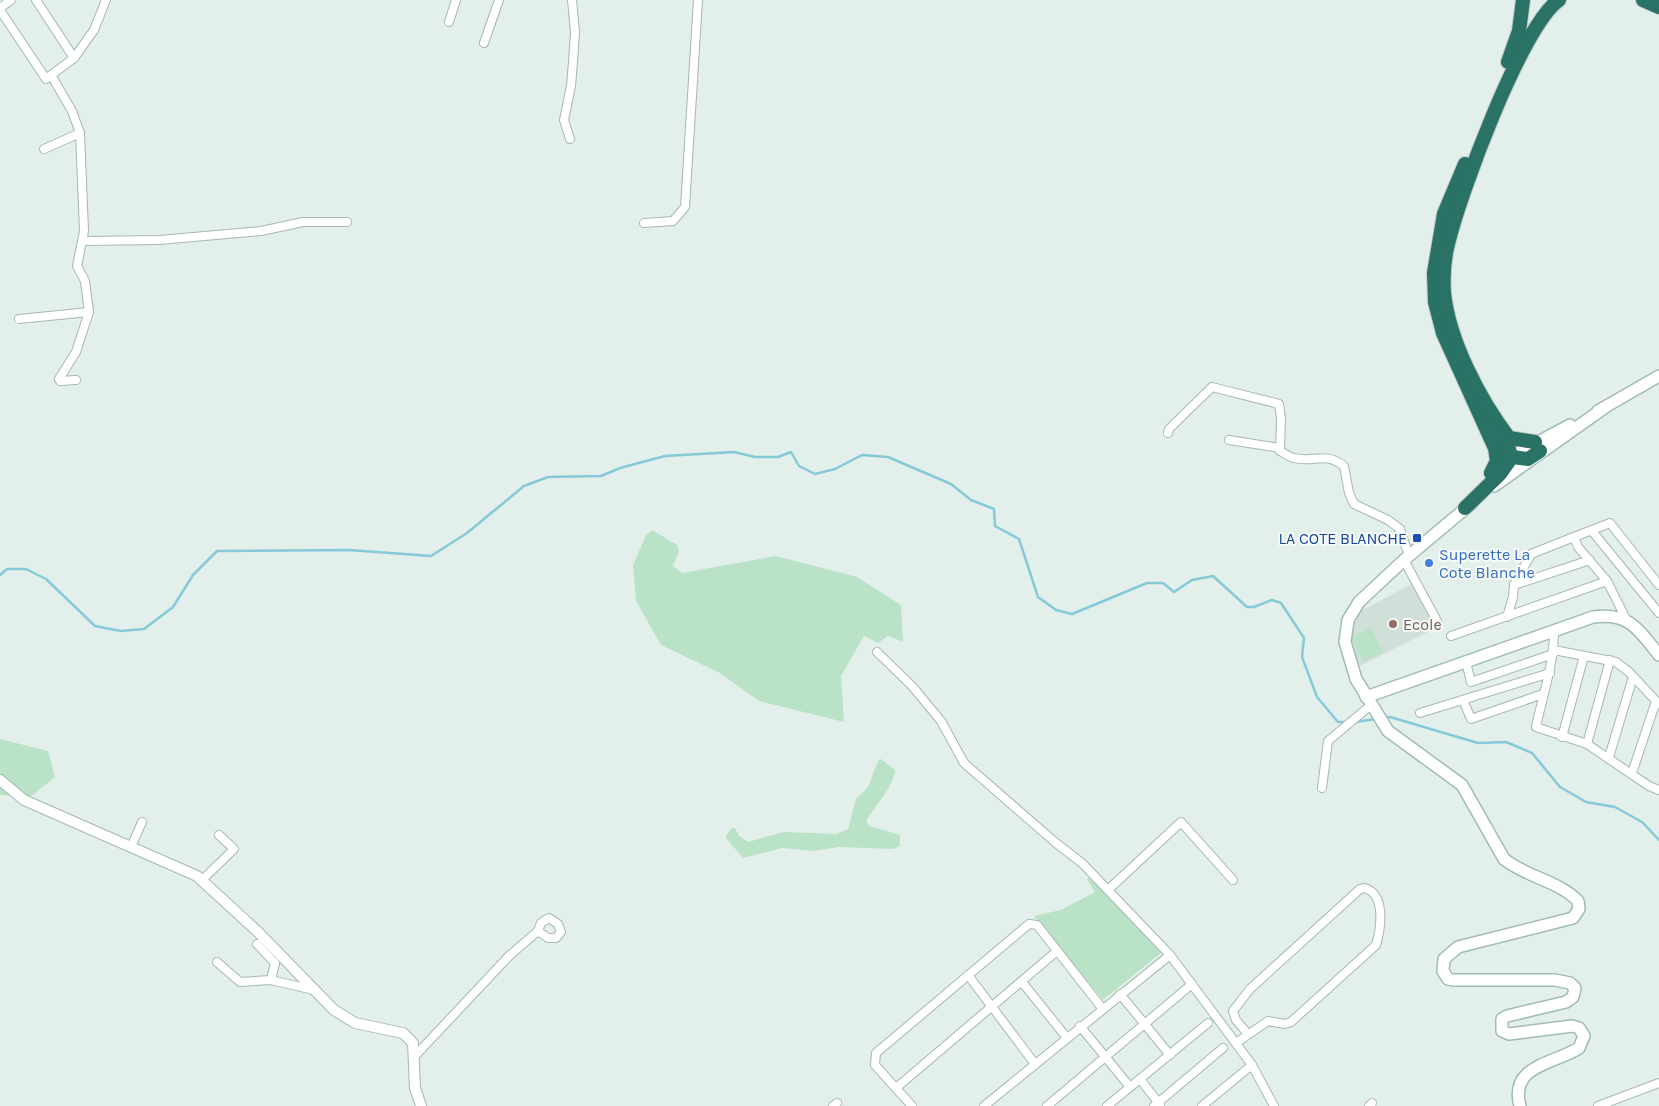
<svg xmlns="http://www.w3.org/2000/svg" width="1659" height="1106" viewBox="0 0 1659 1106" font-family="Karla,sans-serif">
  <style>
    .built { fill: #d1dfd9 }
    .green { fill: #bae2c6 }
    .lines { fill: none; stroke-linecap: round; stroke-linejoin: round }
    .stream { stroke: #86cad9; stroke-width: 2.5 }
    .minor-casing { stroke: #a5b8b2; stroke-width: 10 }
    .tertiary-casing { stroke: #a5b8b2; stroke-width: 12 }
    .secondary-casing { stroke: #a0bcb3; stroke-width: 14 }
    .motorway-casing { stroke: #c1cac8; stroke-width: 16 }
    .minor { stroke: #fff; stroke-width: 8 }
    .tertiary { stroke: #fff; stroke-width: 10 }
    .secondary { stroke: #fff; stroke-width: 11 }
    .motorway { stroke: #297265; stroke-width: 14 }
    .transit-dot { fill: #1a4fb4; stroke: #f5faf8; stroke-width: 2 }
    .shop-dot { fill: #3f7fe0; stroke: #f5faf8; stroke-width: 2 }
    .education-dot { fill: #8d6e63; stroke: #f5faf8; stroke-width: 2 }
    .labels { text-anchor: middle; stroke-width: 4; stroke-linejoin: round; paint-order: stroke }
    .transit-label { font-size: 16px; fill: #164399; stroke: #f5faf8; text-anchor: end }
    .shop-label { font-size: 16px; fill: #366cbe; stroke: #f5faf8; text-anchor: start }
    .education-label { font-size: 16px; fill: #785e54; stroke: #f5faf8; text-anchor: start }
  </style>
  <rect width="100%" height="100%" fill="#e3efea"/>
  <path class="built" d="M1412,584L1435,628L1358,667L1351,648V626L1356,622L1357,613Z"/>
  <g class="green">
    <path d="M652,530L677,545L679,551L673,566L682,573L776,556L857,577L901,605L903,642L888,636L878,643L864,636L841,676L844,722L759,701L720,673L661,645L636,601L633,565L646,535Z"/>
    <path d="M1371,628L1383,652L1363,662L1351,637Z"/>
    <path d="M0,739L48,751L55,777L30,797L0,795Z"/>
    <path d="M881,759L895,770C894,786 875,806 866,821L869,826L900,835V846L893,849L839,847L813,851L782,848L743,858L725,837L732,828H735L739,836L748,842L784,832L837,834L848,829L856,799L868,787L878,761Z"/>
    <path d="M1092,876L1162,952L1103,1000L1034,916L1061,910L1095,892L1087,879Z"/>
  </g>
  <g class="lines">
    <g class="stream">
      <path d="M0,575L7,569H26L46,579L95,626L121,631L144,629L173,607L193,575L217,551L349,550L431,556L467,533L524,486L548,477L601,476L620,468L665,456L734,452L755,457H778L791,452L799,466L815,474L835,469L862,455L888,457L951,484L971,500L994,509L995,526L1019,539L1038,597L1056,610L1072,614L1147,583H1163L1174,592L1192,580L1213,576L1247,607H1254L1272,600L1281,603L1304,638L1302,657L1317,697L1338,722H1347"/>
      <path d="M1384,718L1390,717L1478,743L1506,742L1532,753L1560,787L1586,802L1615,807L1642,822L1659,840"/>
      <path d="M1355,722L1376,719"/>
    </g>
    <g class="minor-casing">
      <g id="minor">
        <path d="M0,8L11,0"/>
        <path d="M0,10L46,79L74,58L36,0"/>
        <path d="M449,22L456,0"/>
        <path d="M484,43L499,0"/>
        <path d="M74,58L94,30L106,0"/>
        <path d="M51,75L72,111L80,133L84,231L82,241L159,240L261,231L303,222H347"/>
        <path d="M570,139L564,120L571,86L573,62L575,32L572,0"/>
        <path d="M44,149L80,133"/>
        <path d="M644,223L673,221L685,207L698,0"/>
        <path d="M19,319L89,312"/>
        <path d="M76,380L60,381L59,379L76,352L89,312L85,281L77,266L82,241"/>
        <path d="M1168,433L1169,429L1212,387L1279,404L1281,419L1280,451C1284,453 1289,457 1294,458C1314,463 1324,451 1344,466L1349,493L1354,504L1388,520L1400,529L1409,556"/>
        <path d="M1229,440L1280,448"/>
        <path d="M1592,531L1659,613"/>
        <path d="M1404,560L1437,621"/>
        <path d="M1514,585L1590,560"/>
        <path d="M1507,617L1513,597L1514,585L1531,554L1574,537"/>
        <path d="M1627,621L1607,581L1578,547L1574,537L1610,523L1659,585"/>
        <path d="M1554,631C1554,664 1543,694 1536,727L1587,744L1649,786L1659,790"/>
        <path d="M1451,636L1607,581"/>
        <path d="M1554,650L1616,662L1629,672L1659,704"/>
        <path d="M877,652L912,686L941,721L964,763L1056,843L1082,863L1170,955L1252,1065L1274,1106"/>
        <path d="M1466,662L1471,682L1553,654"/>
        <path d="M1463,700L1471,719L1543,694"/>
        <path d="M1420,713L1550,673"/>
        <path d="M1562,737L1584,656"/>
        <path d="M1587,744L1610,660"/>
        <path d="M1609,757L1633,677"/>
        <path d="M1632,773L1656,701"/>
        <path d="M1322,788L1328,741L1371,705"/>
        <path d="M131,847L142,822"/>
        <path d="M202,880L234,849L219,835"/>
        <path d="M1109,889L1181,822L1233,880"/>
        <path d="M549,918L558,924L561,932L556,938H548L538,931L541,923Z"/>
        <path d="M257,944L275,963L271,980"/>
        <path d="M217,962L240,982L271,980L314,990"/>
        <path d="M968,975L1035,1064"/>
        <path d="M1022,982L1067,1038"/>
        <path d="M1120,994L1170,1055"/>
        <path d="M1080,1026L1130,1087"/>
        <path d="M1236,1043L1268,1021L1285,1024L1291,1022L1376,945C1381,928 1386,895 1365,888L1360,889L1250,989L1233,1011L1236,1020L1248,1034"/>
        <path d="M414,1057L509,956L538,931"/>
        <path d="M1140,1079L1160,1105"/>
        <path d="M896,1088L1057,951"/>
        <path d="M833,1106L837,1103"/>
        <path d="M912,1106L875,1065L876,1053L1029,924L1037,925L1102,1008"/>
        <path d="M984,1106L1170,955"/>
        <path d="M1047,1106L1192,984"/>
        <path d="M1107,1106L1208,1023"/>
        <path d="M1154,1106L1223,1048"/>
        <path d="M1202,1106L1252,1065"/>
        <path d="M1369,1106L1372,1103"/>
        <path d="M1598,1106L1659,1083"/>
      </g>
    </g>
    <g class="tertiary-casing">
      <path id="tertiary" d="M0,780L24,800L197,876L257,931L334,1010L355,1023L403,1033L413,1043L415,1088L421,1106"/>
    </g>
    <g class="secondary-casing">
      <g id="secondary">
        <path d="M1598,411L1659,376"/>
        <path d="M1507,459L1570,425"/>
        <path d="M1494,486L1604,408"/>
        <path d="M1472,503L1404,560L1359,602L1348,620L1345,642L1356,679L1388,731L1462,785L1504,859C1526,877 1559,881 1578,901L1579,909L1573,918L1458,947L1444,959L1443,971L1448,979L1453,980H1555L1570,983L1575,988L1573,997L1566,1002L1507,1016L1502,1019V1031L1509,1034L1572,1026L1579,1028L1584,1036L1579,1048C1554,1064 1509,1065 1520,1106"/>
        <path d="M1366,697L1593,617C1629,612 1638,629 1659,655"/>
      </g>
    </g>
    <g class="motorway-casing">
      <g id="motorway">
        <path d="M1643,0L1659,7"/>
        <path d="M1508,62L1519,31L1523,0"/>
        <path d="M1465,164L1444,214L1434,273L1435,302L1443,333L1495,448L1497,461L1491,473"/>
        <path d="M1535,442L1509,438C1480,400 1449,341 1444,293C1443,277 1444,259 1448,244C1459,196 1522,25 1559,0"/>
        <path d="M1505,452L1512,457L1528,459L1540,451"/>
        <path d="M1465,508L1500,474L1512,457L1502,432"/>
      </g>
    </g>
    <use href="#minor" class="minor"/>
    <use href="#tertiary" class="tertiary"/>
    <use href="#secondary" class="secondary"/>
    <use href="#motorway" class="motorway"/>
  </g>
  <rect class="transit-dot" x="1412" y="533" width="10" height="10" rx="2.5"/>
  <circle class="shop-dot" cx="1429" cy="563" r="5"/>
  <circle class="education-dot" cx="1393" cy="624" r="5"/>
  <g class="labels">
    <g class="transit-label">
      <text x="1407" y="544">LA COTE BLANCHE</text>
    </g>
    <g class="shop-label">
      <text x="1439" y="560">Superette La<tspan x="1439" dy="18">Cote Blanche</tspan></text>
    </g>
    <g class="education-label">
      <text x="1403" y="630">Ecole</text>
    </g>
  </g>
</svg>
